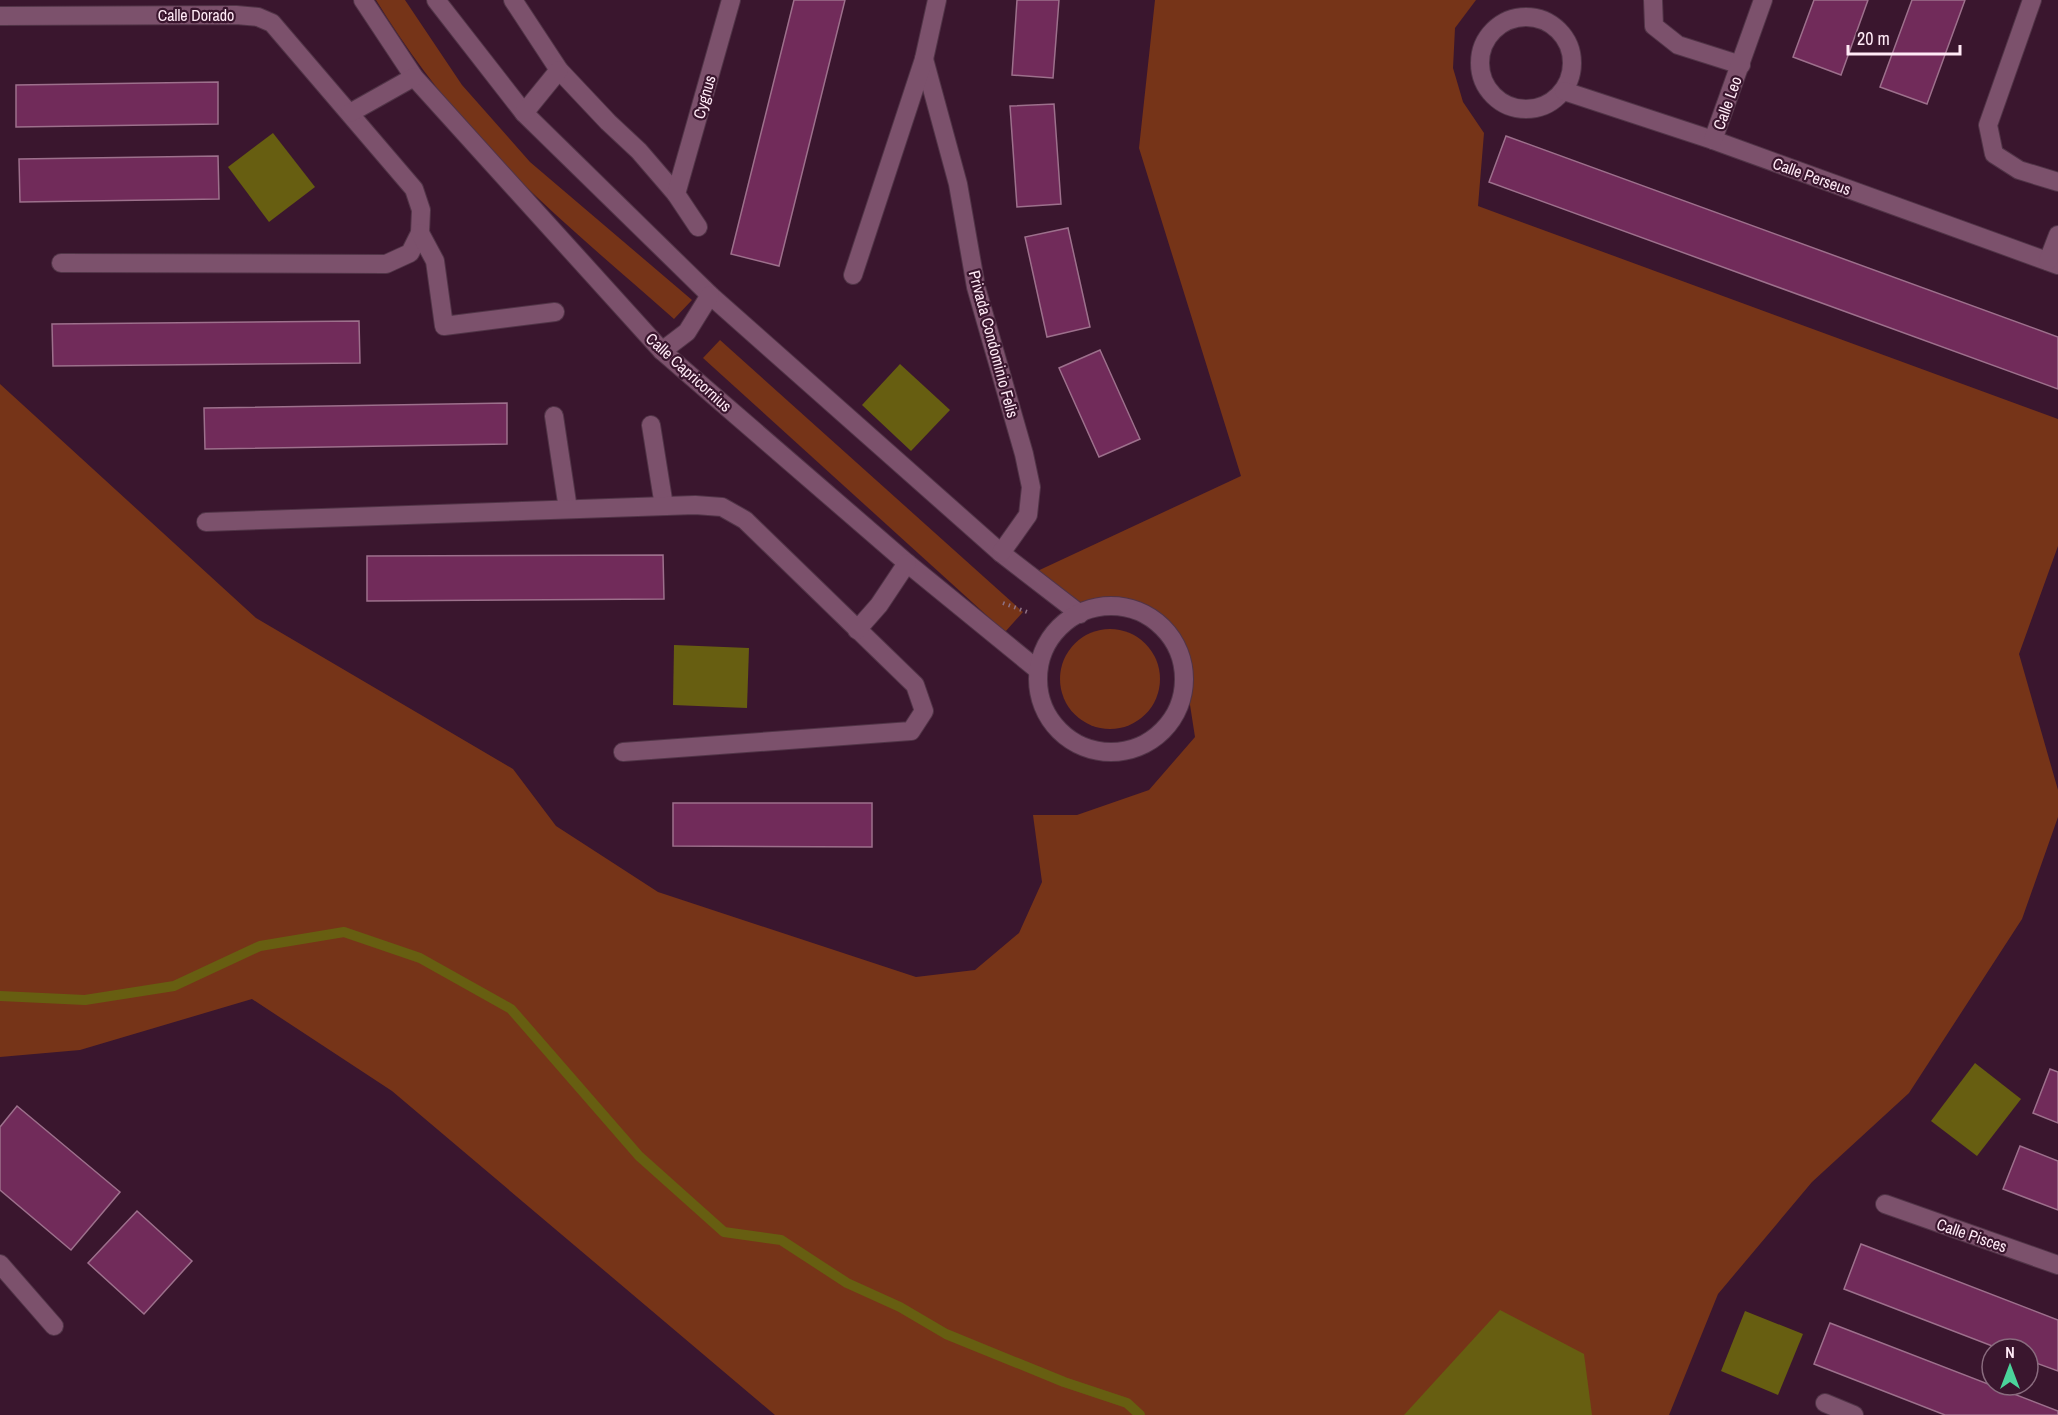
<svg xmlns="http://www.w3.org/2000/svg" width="2058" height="1415" viewBox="0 0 2058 1415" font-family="'Archivo Narrow',sans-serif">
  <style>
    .green { fill: #763418 }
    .water { fill: #675e11 }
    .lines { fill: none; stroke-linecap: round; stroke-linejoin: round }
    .stream { stroke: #675e11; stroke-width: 10 }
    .building { fill: #712b5a; stroke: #9d708c; stroke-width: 1.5 }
    .street-casing { stroke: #513447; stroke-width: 20 }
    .path { stroke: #8f7285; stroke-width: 4; stroke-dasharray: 1.5 4.5; stroke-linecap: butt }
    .street { stroke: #7c516c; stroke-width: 18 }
    .labels { text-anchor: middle; stroke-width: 4.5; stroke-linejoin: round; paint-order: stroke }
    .street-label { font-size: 16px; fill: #ffeaf6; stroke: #3a162e }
  </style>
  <rect width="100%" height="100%" fill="#3a162e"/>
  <g class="green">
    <path d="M376,0H405L462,85L530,162L692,300L674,319C610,262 537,203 480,139C441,96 406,49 376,0Z"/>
    <path d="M1155,0H1476L1455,28L1453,68L1463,102L1484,133L1478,206L2058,419V546L2019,654L2058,790V817L2022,919L1909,1093L1812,1182L1718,1294L1669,1415H775L392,1091L252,999L80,1050L0,1057V384L256,618L513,769L556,826L658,892L916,977L975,970L1019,933L1042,882L1033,815H1077L1149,790L1195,737L1183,660L1143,612L1080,614L1031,574L1241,476L1139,148Z"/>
    <path d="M720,340L1023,612L1005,632L703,358Z"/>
    <circle cx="1110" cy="679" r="50"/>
  </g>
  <g class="water">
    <path d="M273,133L315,187L269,222L228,167Z"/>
    <path d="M900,364L950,410L911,451L862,405Z"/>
    <path d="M674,645L749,648L747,708L673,705Z"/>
    <path d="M1975,1063L2021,1099L1977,1156L1931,1121Z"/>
    <path d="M1500,1310L1584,1354L1592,1415H1404Z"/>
    <path d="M1745,1311L1803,1334L1778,1395L1721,1371Z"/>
  </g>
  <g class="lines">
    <path class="stream" d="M0,996L85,1000L174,986L260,946L344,932L420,958L511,1009L639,1156L724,1232L781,1240L847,1283L900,1307L946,1334L1064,1382L1127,1403L1140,1415"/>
  </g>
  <g class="building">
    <path d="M794,0H845L779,266L731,254Z"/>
    <path d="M1017,0H1059L1053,78L1012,75Z"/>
    <path d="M1814,0H1868L1841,75L1793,57Z"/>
    <path d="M1912,0H1965L1927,104L1880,87Z"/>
    <path d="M218,82V124L16,127V85Z"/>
    <path d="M1054,104L1061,204L1017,207L1010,106Z"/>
    <path d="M1506,136L2058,337V389L1489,182Z"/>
    <path d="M218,156L219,199L20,202L19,159Z"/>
    <path d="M1068,228L1090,327L1047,337L1025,237Z"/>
    <path d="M359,321L360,363L53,366L52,324Z"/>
    <path d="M1100,350L1140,439L1099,457L1059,368Z"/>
    <path d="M507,403V444L205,449L204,408Z"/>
    <path d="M663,555L664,599L367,601V556Z"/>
    <path d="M673,803H872V847L673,846Z"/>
    <path d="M2050,1069L2058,1072V1123L2033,1113Z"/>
    <path d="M17,1106L120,1192L71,1250L0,1190V1127Z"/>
    <path d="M2020,1146L2058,1161V1210L2003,1189Z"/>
    <path d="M137,1211L192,1261L144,1314L88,1263Z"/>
    <path d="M1861,1244L2058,1320V1371L2028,1360V1349H2000L1844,1289Z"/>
    <path d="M1830,1323L2058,1411V1415H1945L1814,1364Z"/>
  </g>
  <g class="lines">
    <g class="street-casing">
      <g id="street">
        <path d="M363,0L414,77L662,351L907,563L1038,670"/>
        <path d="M436,0L524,113L710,295L1001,553L1080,614"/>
        <path d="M513,0L559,70L608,122L639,151L676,194"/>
        <path d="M1653,0L1654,26L1678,45L1741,65"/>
        <path d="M2032,0L1988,125L1994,154L2019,170L2058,182"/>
        <path d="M0,16L236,15L258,17L272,23L414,189L421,210L420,233L410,253L386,264L61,263"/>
        <circle cx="1526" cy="63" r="46"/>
        <path d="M924,59L958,184L976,287L1024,454L1031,487L1028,515L1001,553"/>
        <path d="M1564,91L1713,140L2058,265"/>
        <path d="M350,113L414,77"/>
        <path d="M524,113L559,70"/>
        <path d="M1713,140L1763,0"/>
        <path d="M698,227L676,194L731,0"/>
        <path d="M420,233L435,261L444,326L555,312"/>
        <path d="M2048,261L2058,235"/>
        <path d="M853,275L924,59L937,0"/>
        <path d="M662,351L687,332L710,295"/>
        <path d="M554,416L568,509"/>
        <path d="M651,425L664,506"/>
        <path d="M206,522L695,505L722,507L745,520L915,685L924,711L911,731L623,752"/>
        <circle cx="1111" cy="679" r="73"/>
        <path d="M857,630L879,605L907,563"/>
        <path d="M1885,1204L2058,1265"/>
        <path d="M0,1264L54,1326"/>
        <path d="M1825,1403L1854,1415"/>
      </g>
    </g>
    <path class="path" d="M1003,603L1027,612"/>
    <use href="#street" class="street"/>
  </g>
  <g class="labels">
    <g class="street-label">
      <text x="196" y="21">Calle Dorado</text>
      <text transform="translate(704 97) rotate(-74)" y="6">Cygnus</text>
      <text transform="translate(1727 103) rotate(-70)" y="6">Calle Leo</text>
      <text transform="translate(1812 176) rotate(20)" y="6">Calle Perseus</text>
      <text transform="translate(994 344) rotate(75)" y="6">Privada Condominio Felis</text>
      <text transform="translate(689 372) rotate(42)" y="6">Calle Capricornius</text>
      <text transform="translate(1972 1235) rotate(19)" y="6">Calle Pisces</text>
    </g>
  </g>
  <g transform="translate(2010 1367)"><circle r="28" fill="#3a162e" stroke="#896b7e" stroke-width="1.5"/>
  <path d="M0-4.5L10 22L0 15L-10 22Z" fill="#4bd49b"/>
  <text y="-9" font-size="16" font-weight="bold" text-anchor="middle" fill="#ffeaf6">N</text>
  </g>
  <path d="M1848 45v9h112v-9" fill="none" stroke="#ffeaf6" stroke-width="3"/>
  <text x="1857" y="45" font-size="18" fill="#ffeaf6" stroke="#3a162e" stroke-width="4.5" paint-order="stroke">20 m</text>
</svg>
